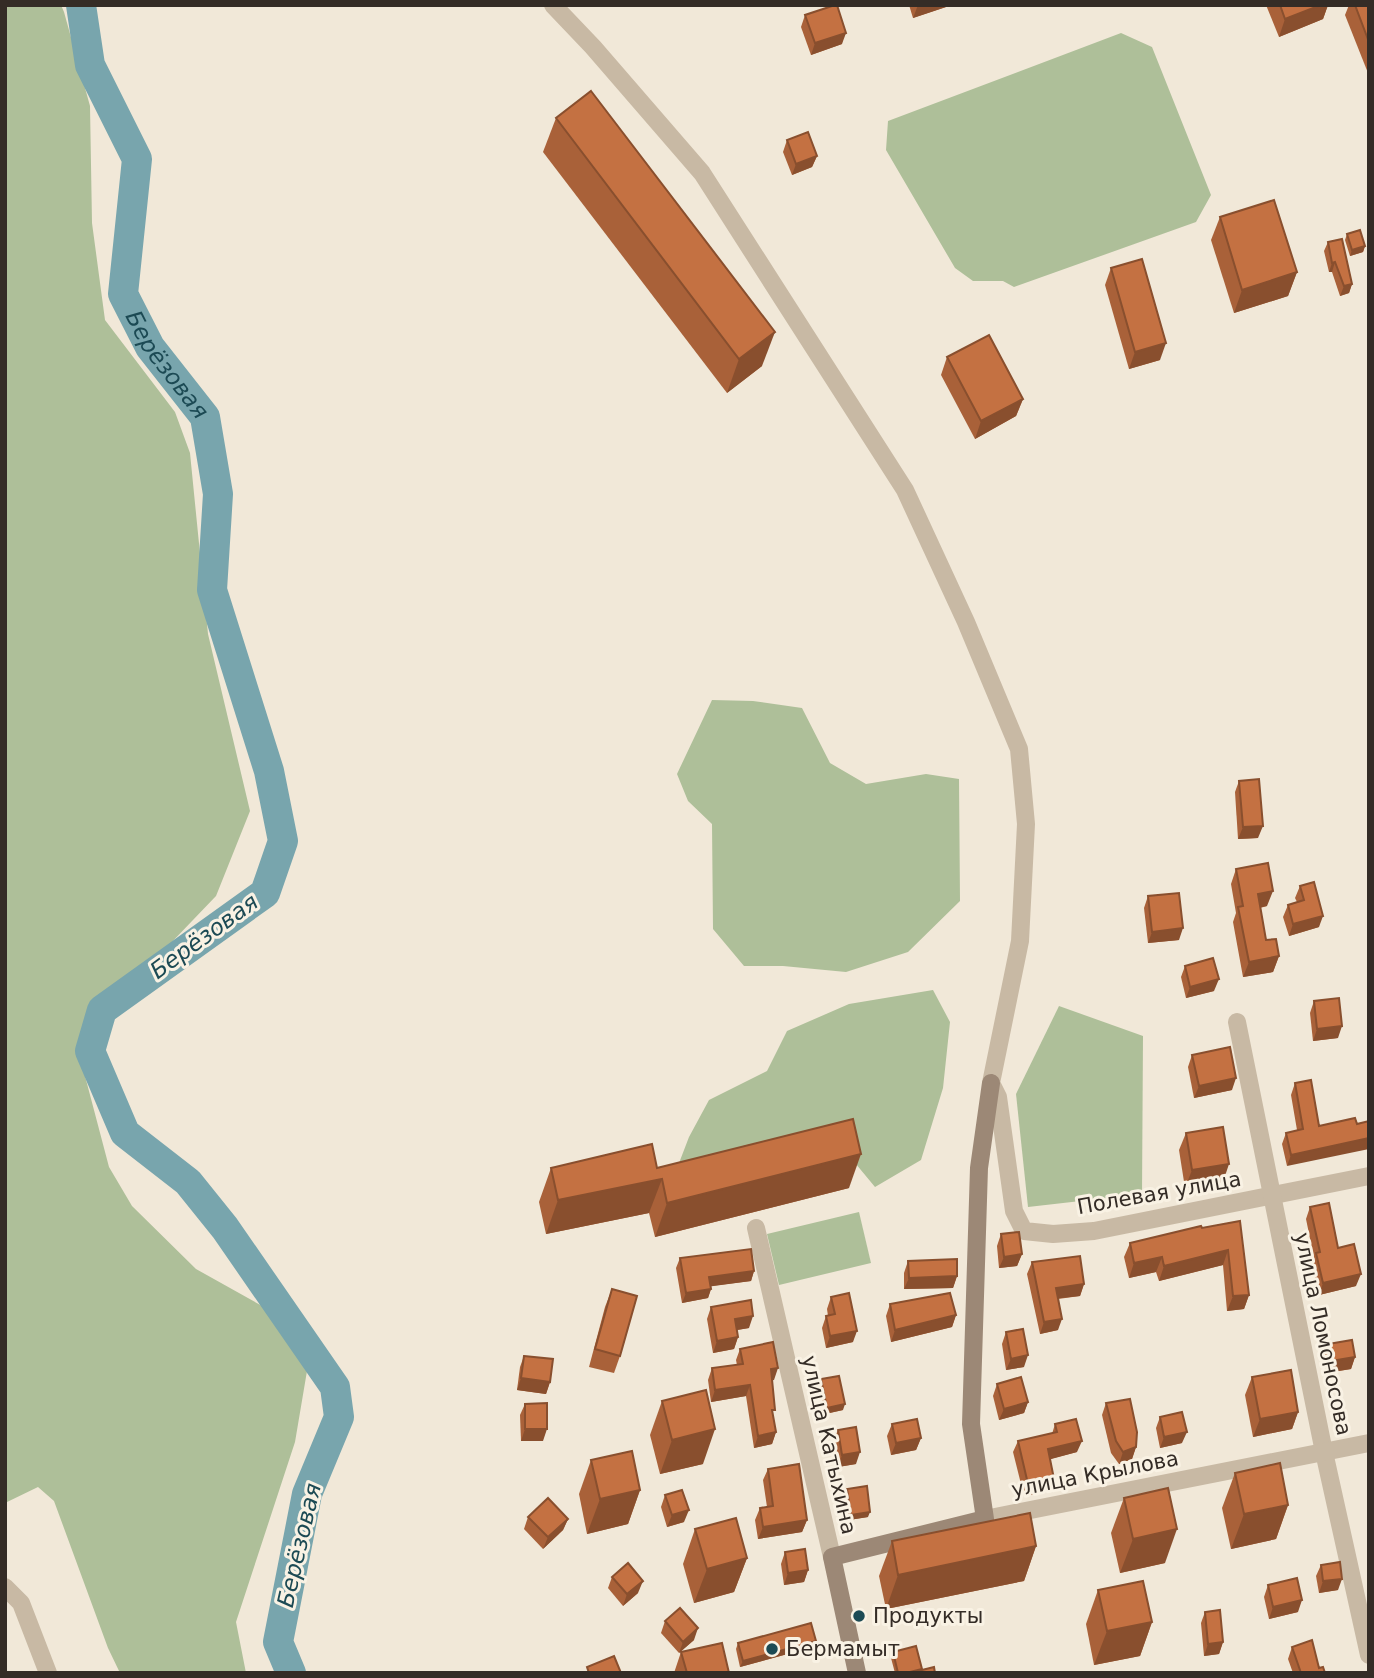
<svg xmlns="http://www.w3.org/2000/svg" width="1374" height="1678" viewBox="0 0 1374 1678" font-family="'DejaVu Sans',sans-serif">
  <style>
    .green { fill: #aebf99 }
    .lines { fill: none; stroke-linecap: round; stroke-linejoin: round }
    .river { stroke: #78a5ad; stroke-width: 30 }
    .street { stroke: #c8b9a4; stroke-width: 18 }
    .secondary { stroke: #9c8876; stroke-width: 18 }
    .wall { fill: #a96139 }
    .shaded-wall { fill: #894f2e }
    .building { fill: #c47142; stroke: #894f2e; stroke-width: 2 }
    .poi-dot { fill: #1c4a54; stroke: #f9f2e4; stroke-width: 2.5 }
    .labels { text-anchor: middle; stroke-width: 6; stroke-linejoin: round; paint-order: stroke }
    .street-label { font-size: 21px; fill: #342c26; stroke: #f9f2e4 }
    .poi-label { font-size: 21px; fill: #342c26; stroke: #f9f2e4; text-anchor: start }
    .water-label { font-size: 23px; font-style: italic; fill: #1c4a54; stroke: #f9f2e4 }
  </style>
  <rect width="100%" height="100%" fill="#f1e8d8"/>
  <g class="green">
    <path d="M5,5H61L64,12L90,106L92,223L105,320L175,412L190,453L208,634L250,811L216,896L169,945L99,996L81,1035L80,1057L109,1167L132,1206L196,1269L273,1312L307,1371L295,1442L236,1622L246,1673H120L108,1648L54,1501L38,1487L5,1503Z"/>
    <path d="M1121,33L1152,47L1211,195L1196,222L1014,287L1003,281H973L955,268L886,150L888,121Z"/>
    <path d="M712,700L753,701L802,708L830,763L866,784L926,774L959,779L960,901L908,952L846,972L783,966H744L713,929L712,824L688,801L677,774Z"/>
    <path d="M933,990L950,1022L943,1088L921,1160L875,1187L841,1146L671,1184L689,1137L709,1100L767,1071L787,1031L849,1004Z"/>
    <path d="M1059,1006L1143,1036L1142,1194L1028,1207L1016,1094Z"/>
    <path d="M859,1212L871,1263L779,1285L767,1234Z"/>
  </g>
  <g class="lines">
    <path class="river" id="s1" d="M81,5L90,65L137,159L123,294L150,347L205,417L218,494L212,590L269,771L283,841L265,893L102,1010L90,1051L125,1133L188,1182L225,1228L335,1387L339,1417L307,1494L278,1642L291,1673"/>
    <g class="street">
      <path d="M553,5L593,47L702,173L905,490L966,622L1019,749L1026,824L1020,941L991,1083L998,1097L1014,1211L1024,1231L1053,1234L1094,1231L1369,1176"/>
      <path d="M1237,1022L1324,1452L1369,1655"/>
      <path d="M756,1228L832,1557"/>
      <path d="M985,1519L1369,1443"/>
      <path d="M5,1587L21,1603L48,1673"/>
    </g>
    <path class="secondary" d="M857,1673L832,1557L985,1519L971,1424L979,1168L991,1083"/>
  </g>
  <g class="wall">
    <path d="M909,5H952L913,18Z"/>
    <path d="M1266,5H1328L1323,19L1279,37Z"/>
    <path d="M1349,5H1369V73H1368L1345,15Z"/>
    <path d="M805,15L842,44L811,55L801,27Z"/>
    <path d="M556,118L762,366L727,393L543,152Z"/>
    <path d="M787,140L817,156L812,167L792,175L783,152Z"/>
    <path d="M1220,217L1297,272L1288,296L1234,313L1211,240Z"/>
    <path d="M1347,234L1365,246L1363,252L1350,256L1345,240Z"/>
    <path d="M1328,242L1352,284L1349,293L1340,296L1332,272H1329L1324,251Z"/>
    <path d="M1111,268L1160,360L1129,369L1105,285Z"/>
    <path d="M947,357L1023,399L1016,416L975,439L941,375Z"/>
    <path d="M1239,781L1258,838L1238,839L1235,792Z"/>
    <path d="M1236,869L1267,906L1260,908L1266,940L1279,956L1273,972L1243,977L1233,922L1236,913L1231,884Z"/>
    <path d="M1300,886L1319,927L1289,936L1283,917L1288,905L1297,902L1295,898Z"/>
    <path d="M1148,896L1179,940L1148,943L1144,908Z"/>
    <path d="M1185,966L1214,991L1186,998L1181,977Z"/>
    <path d="M1314,1001L1338,1038L1313,1041L1310,1013Z"/>
    <path d="M1192,1055L1232,1090L1194,1098L1188,1067Z"/>
    <path d="M1295,1083L1319,1126L1287,1166L1282,1144L1286,1133L1297,1130L1291,1095Z"/>
    <path d="M1186,1133L1223,1182L1185,1188L1179,1150Z"/>
    <path d="M551,1168H657L849,1188L655,1237L649,1213L546,1234L539,1202Z"/>
    <path d="M1310,1207L1338,1248L1356,1286L1319,1295L1312,1265L1314,1258L1306,1219Z"/>
    <path d="M1240,1221L1249,1295L1244,1309L1227,1311L1223,1265L1159,1281L1156,1272L1129,1278L1124,1257L1130,1243Z"/>
    <path d="M1001,1234L1022,1254L1017,1266L999,1268L997,1246Z"/>
    <path d="M680,1258L754,1271L751,1281L711,1286V1289L708,1298L682,1303L676,1268Z"/>
    <path d="M908,1261L957,1276L953,1288L904,1289V1273Z"/>
    <path d="M1032,1262L1084,1284L1080,1296L1058,1299V1330L1040,1334L1027,1274Z"/>
    <path d="M612,1289L620,1356L614,1373L589,1367L605,1307Z"/>
    <path d="M831,1297L853,1342L826,1348L822,1328L826,1316H828L827,1309Z"/>
    <path d="M890,1304L956,1315L952,1327L891,1342L886,1316Z"/>
    <path d="M711,1307L749,1328L737,1330L738,1337L734,1349L713,1353L707,1319Z"/>
    <path d="M1006,1332L1024,1367L1006,1370L1002,1344Z"/>
    <path d="M1328,1344L1355,1357L1351,1369L1326,1373L1324,1355Z"/>
    <path d="M740,1349L774,1380H772L773,1415L776,1432L772,1444L754,1448L746,1396L711,1402L708,1380L712,1368L737,1365L736,1360Z"/>
    <path d="M524,1356L550,1382L546,1394L517,1390L520,1367Z"/>
    <path d="M1252,1377L1298,1412L1292,1429L1253,1437L1245,1395Z"/>
    <path d="M821,1379L843,1410L825,1414L819,1385Z"/>
    <path d="M997,1384L1028,1402L1024,1413L999,1420L993,1396Z"/>
    <path d="M662,1401L703,1464L660,1474L650,1435Z"/>
    <path d="M1106,1403L1136,1447L1132,1459L1119,1464L1111,1453L1102,1415Z"/>
    <path d="M525,1404L543,1441H521L520,1415Z"/>
    <path d="M1160,1417L1182,1443L1160,1448L1156,1428Z"/>
    <path d="M892,1424L921,1438L916,1450L891,1455L887,1436Z"/>
    <path d="M1055,1424L1077,1452L1050,1459L1054,1479L1050,1491L1024,1496L1013,1452L1018,1441L1052,1434Z"/>
    <path d="M838,1430L856,1464L838,1467L833,1442Z"/>
    <path d="M591,1460L640,1490L628,1524L587,1534L579,1494Z"/>
    <path d="M768,1469L807,1520L802,1532L758,1539L755,1520L760,1508L767,1507L763,1480Z"/>
    <path d="M1235,1473L1288,1505L1276,1539L1231,1549L1222,1508Z"/>
    <path d="M847,1489L868,1517L849,1520L845,1495Z"/>
    <path d="M665,1495L684,1522L667,1527L661,1507Z"/>
    <path d="M1124,1498L1165,1563L1120,1573L1111,1533Z"/>
    <path d="M528,1517L568,1519L563,1530L543,1549L524,1529Z"/>
    <path d="M695,1529L747,1558L734,1592L694,1603L683,1564Z"/>
    <path d="M892,1541L1036,1546L1024,1581L886,1609L879,1576Z"/>
    <path d="M785,1552L808,1570L804,1582L784,1585L781,1564Z"/>
    <path d="M1321,1565L1338,1590L1319,1593L1316,1576Z"/>
    <path d="M612,1577L638,1593L623,1606L608,1588Z"/>
    <path d="M1268,1585L1298,1612L1269,1619L1264,1597Z"/>
    <path d="M1098,1590L1152,1622L1140,1656L1094,1665L1086,1624Z"/>
    <path d="M1205,1612L1223,1642L1219,1654L1204,1656L1201,1623Z"/>
    <path d="M665,1621L694,1640L679,1653L661,1633Z"/>
    <path d="M816,1641L813,1647L740,1667L736,1649L738,1643Z"/>
    <path d="M1292,1647L1319,1668L1325,1673H1293L1288,1659Z"/>
    <path d="M681,1652L729,1673H674Z"/>
    <path d="M893,1652L921,1671L935,1673H895L891,1658Z"/>
  </g>
  <g class="shaded-wall">
    <path d="M918,5H952L913,18Z"/>
    <path d="M1321,5H1328L1323,19L1279,37L1285,19Z"/>
    <path d="M846,33L842,44L811,55L815,43Z"/>
    <path d="M817,156L812,167L792,175L796,164Z"/>
    <path d="M1365,246L1363,252L1350,256L1352,250Z"/>
    <path d="M1335,262L1332,272H1329L1332,263Z"/>
    <path d="M1297,272L1288,296L1234,313L1242,290Z"/>
    <path d="M1352,284L1349,293L1340,296L1344,286Z"/>
    <path d="M775,332L762,366L727,393L739,359Z"/>
    <path d="M1166,343L1160,360L1129,369L1135,352Z"/>
    <path d="M1023,399L1016,416L975,439L981,421Z"/>
    <path d="M1263,826L1258,838L1238,839L1243,827Z"/>
    <path d="M1273,891L1267,906L1252,909L1258,894Z"/>
    <path d="M1323,916L1319,927L1289,936L1293,924Z"/>
    <path d="M1183,928L1179,940L1148,943L1152,932Z"/>
    <path d="M1279,956L1273,972L1243,977L1249,962Z"/>
    <path d="M1219,979L1214,991L1186,998L1190,987Z"/>
    <path d="M1342,1026L1338,1038L1313,1041L1317,1029Z"/>
    <path d="M1236,1078L1232,1090L1194,1098L1199,1086Z"/>
    <path d="M1369,1138V1149L1287,1166L1291,1155Z"/>
    <path d="M861,1154L849,1188L655,1237L667,1203Z"/>
    <path d="M1229,1164L1223,1182L1185,1188L1192,1170Z"/>
    <path d="M662,1179L649,1213L546,1234L558,1200Z"/>
    <path d="M1228,1250L1223,1265L1159,1281L1164,1266Z"/>
    <path d="M1022,1254L1017,1266L999,1268L1004,1257Z"/>
    <path d="M1162,1257L1156,1272L1129,1278L1134,1263Z"/>
    <path d="M754,1271L751,1281L706,1287L709,1277Z"/>
    <path d="M1361,1274L1356,1286L1319,1295L1323,1283Z"/>
    <path d="M957,1276L953,1288L904,1289L909,1278Z"/>
    <path d="M1084,1284L1080,1296L1052,1299L1056,1288Z"/>
    <path d="M711,1289L708,1298L682,1303L686,1293Z"/>
    <path d="M1249,1295L1244,1309L1227,1311L1233,1296Z"/>
    <path d="M956,1315L952,1327L891,1342L895,1330Z"/>
    <path d="M753,1316L749,1328L731,1331L735,1319Z"/>
    <path d="M1062,1319L1058,1330L1040,1334L1044,1322Z"/>
    <path d="M857,1331L853,1342L826,1348L830,1336Z"/>
    <path d="M738,1337L734,1349L713,1353L717,1341Z"/>
    <path d="M1028,1355L1024,1367L1006,1370L1011,1359Z"/>
    <path d="M1355,1357L1351,1369L1326,1373L1331,1361Z"/>
    <path d="M778,1368L774,1380L766,1381L771,1369Z"/>
    <path d="M521,1378L550,1382L546,1394L517,1390Z"/>
    <path d="M750,1385L746,1396L711,1402L715,1390Z"/>
    <path d="M1028,1402L1024,1413L999,1420L1004,1409Z"/>
    <path d="M845,1404L843,1410L825,1414L827,1408Z"/>
    <path d="M1298,1412L1292,1429L1253,1437L1260,1419Z"/>
    <path d="M525,1429H547L543,1441H521Z"/>
    <path d="M715,1429L703,1464L660,1474L672,1440Z"/>
    <path d="M776,1432L772,1444L754,1448L758,1436Z"/>
    <path d="M1187,1432L1182,1443L1160,1448L1164,1437Z"/>
    <path d="M921,1438L916,1450L891,1455L896,1443Z"/>
    <path d="M1082,1441L1077,1452L1044,1461L1048,1449Z"/>
    <path d="M1136,1447L1132,1459L1119,1464L1123,1452Z"/>
    <path d="M860,1452L856,1464L838,1467L842,1455Z"/>
    <path d="M1054,1479L1050,1491L1024,1496L1028,1484Z"/>
    <path d="M640,1490L628,1524L587,1534L600,1499Z"/>
    <path d="M1288,1505L1276,1539L1231,1549L1244,1514Z"/>
    <path d="M689,1510L684,1522L667,1527L672,1515Z"/>
    <path d="M870,1512L868,1517L849,1520L851,1515Z"/>
    <path d="M568,1519L563,1530L543,1549L548,1537Z"/>
    <path d="M807,1520L802,1532L758,1539L763,1527Z"/>
    <path d="M1177,1529L1165,1563L1120,1573L1133,1539Z"/>
    <path d="M1036,1546L1024,1581L886,1609L898,1575Z"/>
    <path d="M747,1558L734,1592L694,1603L707,1569Z"/>
    <path d="M808,1570L804,1582L784,1585L788,1573Z"/>
    <path d="M1342,1579L1338,1590L1319,1593L1323,1581Z"/>
    <path d="M643,1581L638,1593L623,1606L627,1594Z"/>
    <path d="M1302,1600L1298,1612L1269,1619L1273,1607Z"/>
    <path d="M1152,1622L1140,1656L1094,1665L1107,1631Z"/>
    <path d="M698,1628L694,1640L679,1653L683,1642Z"/>
    <path d="M816,1641L813,1647L740,1667L743,1661Z"/>
    <path d="M1223,1642L1219,1654L1204,1656L1208,1644Z"/>
  </g>
  <g class="building">
    <path d="M835,5H837L846,33L815,43L805,15Z"/>
    <path d="M1280,5H1321L1285,19Z"/>
    <path d="M1355,5H1369V42Z"/>
    <path d="M591,91L775,332L739,359L556,118Z"/>
    <path d="M808,132L817,156L796,164L787,140Z"/>
    <path d="M1274,200L1297,272L1242,290L1220,217Z"/>
    <path d="M1360,230L1365,246L1352,250L1347,234Z"/>
    <path d="M1342,239L1352,284L1344,286L1335,262L1332,263L1328,242Z"/>
    <path d="M1142,259L1166,343L1135,352L1111,268Z"/>
    <path d="M989,335L1023,399L981,421L947,357Z"/>
    <path d="M1259,779L1263,826L1243,827L1239,781Z"/>
    <path d="M1268,863L1273,891L1258,894L1266,940L1276,939L1279,956L1249,962L1238,907L1243,906L1236,869Z"/>
    <path d="M1314,882L1323,916L1293,924L1288,905L1304,900L1300,886Z"/>
    <path d="M1179,893L1183,928L1152,932L1148,896Z"/>
    <path d="M1213,958L1219,979L1190,987L1185,966Z"/>
    <path d="M1339,998L1342,1026L1317,1029L1314,1001Z"/>
    <path d="M1230,1047L1236,1078L1199,1086L1192,1055Z"/>
    <path d="M1311,1080L1319,1126L1355,1118L1357,1124L1369,1121V1138L1291,1155L1286,1133L1303,1129L1295,1083Z"/>
    <path d="M853,1119L861,1154L667,1203L662,1179L558,1200L551,1168L652,1144L657,1168Z"/>
    <path d="M1223,1127L1229,1164L1192,1170L1186,1133Z"/>
    <path d="M1329,1203L1338,1248L1354,1244L1361,1274L1323,1283L1316,1253L1320,1252L1310,1207Z"/>
    <path d="M1240,1221L1249,1295L1233,1296L1228,1250L1164,1266L1162,1257L1134,1263L1130,1243L1201,1226L1202,1228Z"/>
    <path d="M1019,1232L1022,1254L1004,1257L1001,1234Z"/>
    <path d="M751,1249L754,1271L709,1277L711,1289L686,1293L680,1258Z"/>
    <path d="M1080,1256L1084,1284L1056,1288L1062,1319L1044,1322L1032,1262Z"/>
    <path d="M957,1259V1276L909,1278L908,1261Z"/>
    <path d="M612,1289L637,1296L620,1356L595,1349Z"/>
    <path d="M849,1293L857,1331L830,1336L826,1316L835,1314L831,1297Z"/>
    <path d="M950,1293L956,1315L895,1330L890,1304Z"/>
    <path d="M751,1300L753,1316L735,1319L738,1337L717,1341L711,1307Z"/>
    <path d="M1023,1329L1028,1355L1011,1359L1006,1332Z"/>
    <path d="M1352,1340L1355,1357L1331,1361L1328,1344Z"/>
    <path d="M773,1342L778,1368L771,1369L775,1410H772L776,1432L758,1436L750,1385L715,1390L712,1368L743,1364L740,1349Z"/>
    <path d="M524,1356L553,1359L550,1382L521,1378Z"/>
    <path d="M1291,1370L1298,1412L1260,1419L1252,1377Z"/>
    <path d="M839,1376L845,1404L827,1408L821,1379Z"/>
    <path d="M1021,1377L1028,1402L1004,1409L997,1384Z"/>
    <path d="M706,1390L715,1429L672,1440L662,1401Z"/>
    <path d="M1130,1399L1137,1432L1136,1447L1123,1452L1116,1441L1106,1403Z"/>
    <path d="M547,1403V1429H525V1404Z"/>
    <path d="M1182,1412L1187,1432L1164,1437L1160,1417Z"/>
    <path d="M917,1419L921,1438L896,1443L892,1424Z"/>
    <path d="M1076,1419L1082,1441L1048,1449L1054,1479L1028,1484L1018,1441L1057,1432L1055,1424Z"/>
    <path d="M856,1427L860,1452L842,1455L838,1430Z"/>
    <path d="M632,1451L640,1490L600,1499L591,1460Z"/>
    <path d="M1280,1463L1288,1505L1244,1514L1235,1473Z"/>
    <path d="M799,1464L807,1520L763,1527L760,1508L773,1506L768,1469Z"/>
    <path d="M867,1486L870,1512L851,1515L847,1489Z"/>
    <path d="M1168,1488L1177,1529L1133,1539L1124,1498Z"/>
    <path d="M682,1490L689,1510L672,1515L665,1495Z"/>
    <path d="M548,1498L568,1519L548,1537L528,1517Z"/>
    <path d="M1030,1513L1036,1546L898,1575L892,1541Z"/>
    <path d="M736,1518L747,1558L707,1569L695,1529Z"/>
    <path d="M805,1549L808,1570L788,1573L785,1552Z"/>
    <path d="M1340,1562L1342,1579L1323,1581L1321,1565Z"/>
    <path d="M628,1563L643,1581L627,1594L612,1577Z"/>
    <path d="M1297,1578L1302,1600L1273,1607L1268,1585Z"/>
    <path d="M1143,1581L1152,1622L1107,1631L1098,1590Z"/>
    <path d="M680,1608L698,1628L683,1642L665,1621Z"/>
    <path d="M1220,1610L1223,1642L1208,1644L1205,1612Z"/>
    <path d="M811,1623L816,1641L743,1661L738,1643Z"/>
    <path d="M1312,1640L1319,1668L1323,1667L1325,1673H1301L1292,1647Z"/>
    <path d="M722,1643L729,1673H687L681,1652Z"/>
    <path d="M916,1646L922,1669L906,1673H898L893,1652Z"/>
    <path d="M614,1656L621,1673H589L587,1667Z"/>
    <path d="M934,1667L935,1673L914,1672Z"/>
  </g>
  <g class="poi-dot">
    <circle cx="859" cy="1616" r="7"/>
    <circle cx="772" cy="1649" r="7"/>
  </g>
  <g class="labels">
    <g class="street-label">
      <text transform="translate(1159 1193) rotate(-10)" y="7">Полевая улица</text>
      <text transform="translate(1323 1334) rotate(78)" y="7">улица Ломоносова</text>
      <text transform="translate(829 1445) rotate(77)" y="7">улица Катыхина</text>
      <text transform="translate(1095 1474) rotate(-11)" y="7">улица Крылова</text>
    </g>
    <g class="poi-label">
      <text x="873" y="1623">Продукты</text>
      <text x="786" y="1656">Бермамыт</text>
    </g>
    <g class="water-label">
      <text dy="8" stroke="none"><textPath href="#s1" startOffset="385">Берёзовая</textPath></text>
      <text transform="translate(204 936) rotate(-36)" y="8">Берёзовая</text>
      <text transform="translate(299 1545) rotate(-77)" y="8">Берёзовая</text>
    </g>
  </g>
  <rect width="1374" height="1678" fill="none" stroke="#342c26" stroke-width="14"/>
</svg>
